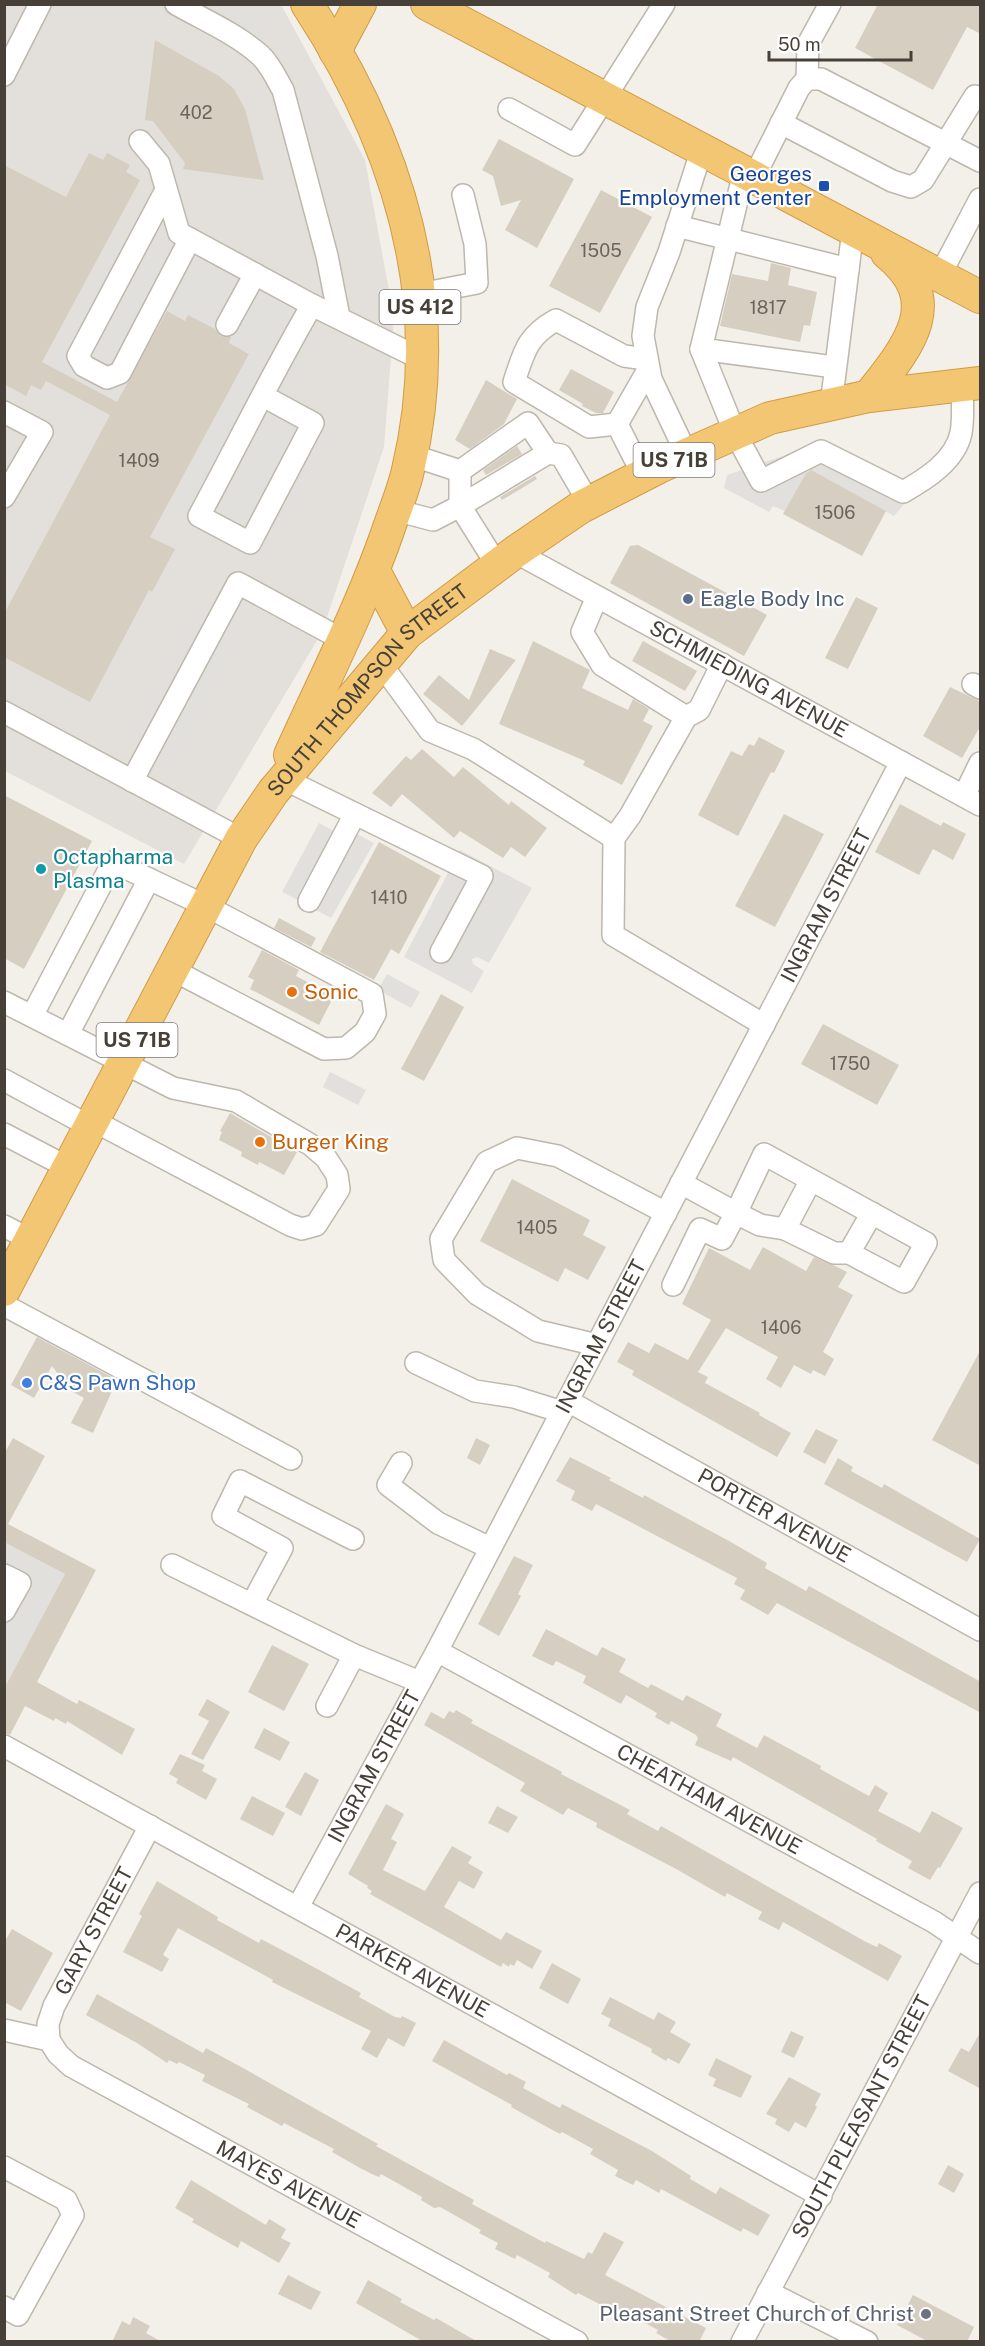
<svg xmlns="http://www.w3.org/2000/svg" width="985" height="2346" viewBox="0 0 985 2346" font-family="'Public Sans',sans-serif">
  <style>
    .industrial { fill: #e3dfda }
    .parking { fill: #e2e0dd }
    .building { fill: #d7cec2 }
    .lines { fill: none; stroke-linecap: round; stroke-linejoin: round }
    .minor-casing { stroke: #beb7ac; stroke-width: 24 }
    .highway-casing { stroke: #d29b44; stroke-width: 34 }
    .minor { stroke: #fff; stroke-width: 21 }
    .highway { stroke: #f3c674; stroke-width: 32 }
    .transit-dot { fill: #1a4fb4; stroke: #fff; stroke-width: 2 }
    .service-dot { fill: #5c6f8a; stroke: #fff; stroke-width: 2 }
    .culture-dot { fill: #0f9aa8; stroke: #fff; stroke-width: 2 }
    .food-dot { fill: #e8710a; stroke: #fff; stroke-width: 2 }
    .shop-dot { fill: #3f7fe0; stroke: #fff; stroke-width: 2 }
    .worship-dot { fill: #6b7280; stroke: #fff; stroke-width: 2 }
    .labels { text-anchor: middle; stroke-width: 4.5; stroke-linejoin: round; paint-order: stroke }
    .number-label { font-size: 18px; fill: #6a645a }
    .shield { fill: #fff; stroke: #7e7974; stroke-width: 1.5 }
    .shield-label { font-size: 20px; font-weight: bold; fill: #464038 }
    .transit-label { font-size: 21px; fill: #164399; stroke: #fff; text-anchor: end }
    .service-label { font-size: 21px; fill: #4e5e75; stroke: #fff; text-anchor: start }
    .street-label { font-size: 21px; fill: #464038; stroke: #fff }
    .culture-label { font-size: 21px; fill: #0d838f; stroke: #fff; text-anchor: start }
    .food-label { font-size: 21px; fill: #c56008; stroke: #fff; text-anchor: start }
    .shop-label { font-size: 21px; fill: #366cbe; stroke: #fff; text-anchor: start }
    .worship-label { font-size: 21px; fill: #5b616d; stroke: #fff; text-anchor: end }
  </style>
  <rect width="100%" height="100%" fill="#f3f0e9"/>
  <path class="industrial" d="M4,5H278L283,8L365,160L394,318L384,447L322,632L184,864L5,771Z"/>
  <g class="parking">
    <path d="M228,5H234L268,24L260,39L222,17Z"/>
    <path d="M310,82L323,125L308,129L294,87Z"/>
    <path d="M141,125L157,145L164,140L180,160L170,168L196,232L302,288L288,314L323,333L286,404L334,429L263,564L182,522L185,516L168,507L249,355L229,343L232,337L189,315L185,321L166,311L117,402L49,366L116,239L134,235L158,188L157,183L122,139Z"/>
    <path d="M827,441L916,490L894,516L808,469L785,511L773,506L769,512L724,488L727,475Z"/>
    <path d="M197,603L247,629L177,764L127,737Z"/>
    <path d="M319,823L334,831L338,824L374,843L331,918L316,910L311,914L297,907L298,900L282,892Z"/>
    <path d="M460,850L532,888L489,963L477,957L472,959L473,964L484,971L472,993L404,957Z"/>
    <path d="M387,974L420,992L411,1008L378,990Z"/>
    <path d="M330,1072L366,1090L358,1105L323,1087Z"/>
    <path d="M5,1542L65,1574L5,1689Z"/>
  </g>
  <g class="building">
    <path d="M878,4H981V34L967,27L933,90L855,48Z"/>
    <path d="M155,40L219,76L234,89L245,109L264,180L183,169L185,163L153,121L145,120Z"/>
    <path d="M499,139L574,179L537,248L505,230L521,200L501,206L493,176L482,170Z"/>
    <path d="M89,153L103,160L107,153L130,165L126,172L140,180L42,362L117,402L167,311L185,321L188,315L215,329L221,336L231,337L229,343L249,354L150,537L175,549L152,592L149,590L90,702L4,657V614L110,415L46,381L41,390L31,385L26,396L4,384V165L66,197Z"/>
    <path d="M601,190L652,217L600,313L549,286Z"/>
    <path d="M771,263L791,268L788,285L817,292L810,326L804,325L800,342L720,326L732,274L768,281Z"/>
    <path d="M571,369L614,392L603,413H596L582,406L583,404L559,390Z"/>
    <path d="M486,380L517,399L504,424L470,449L455,440Z"/>
    <path d="M517,446L522,454L486,475L483,470Z"/>
    <path d="M811,470L886,511L862,556L783,514L806,473Z"/>
    <path d="M535,476L537,479L502,500L500,497Z"/>
    <path d="M638,545L767,615L744,656L610,583L630,546Z"/>
    <path d="M856,597L878,608L848,669L825,658Z"/>
    <path d="M533,641L590,670L582,688L628,710L633,699L649,709L643,721L653,726L622,785L583,765L585,761L499,724Z"/>
    <path d="M643,641L697,671L685,691L632,661Z"/>
    <path d="M490,649L516,660L462,726L423,694L439,675L469,700Z"/>
    <path d="M950,687L981,702V725L962,758L923,736Z"/>
    <path d="M759,737L785,751L774,773L771,772L738,836L698,815L731,751L742,756L749,744L754,746Z"/>
    <path d="M422,749L454,777L463,767L509,805L511,801L547,828L525,857L511,847L503,858L460,831L454,838L402,794L391,807L372,793L406,756L411,760Z"/>
    <path d="M4,795L92,841L24,969L4,958Z"/>
    <path d="M900,804L941,826L943,822L966,834L953,860L933,849L919,875L875,852Z"/>
    <path d="M784,814L824,834L775,927L735,906Z"/>
    <path d="M379,842L441,876L399,954L391,949L374,980L320,952Z"/>
    <path d="M279,918L316,938L311,947L274,928Z"/>
    <path d="M262,950L299,970L296,976L334,996L319,1025L250,989L254,980L248,977Z"/>
    <path d="M441,994L464,1007L424,1081L401,1069Z"/>
    <path d="M823,1024L899,1065L877,1105L801,1064Z"/>
    <path d="M230,1113L297,1152L284,1175L259,1162L258,1165L241,1156L242,1152L219,1140L222,1132L220,1131Z"/>
    <path d="M512,1179L590,1220L583,1235L606,1247L588,1280L565,1268L558,1282L480,1241Z"/>
    <path d="M763,1247L806,1271L814,1257L835,1266L847,1272L838,1287L853,1295L823,1352L834,1359L825,1376L813,1370L811,1374L794,1365L781,1388L766,1379L778,1357L726,1328L698,1372L708,1377L705,1383L760,1413L759,1415L791,1433L777,1457L632,1375L634,1371L617,1362L628,1342L649,1353L655,1343L688,1360L711,1320L682,1304L709,1248L750,1270Z"/>
    <path d="M37,1337L117,1380L93,1433L71,1423L84,1398L71,1391L52,1366L34,1398L11,1385Z"/>
    <path d="M981,1349V1466L932,1440Z"/>
    <path d="M816,1429L838,1440L825,1464L803,1452Z"/>
    <path d="M13,1438L45,1456L8,1524L96,1570L37,1682L77,1704L79,1700L135,1729L122,1755L67,1721L66,1724L55,1718L54,1721L25,1706L10,1735L4,1733V1689L65,1574L4,1542V1454Z"/>
    <path d="M476,1438L490,1445L480,1465L467,1458Z"/>
    <path d="M570,1457L611,1478L609,1480L643,1498L644,1495L729,1541L767,1563L765,1568L806,1591L809,1586L981,1682V1713L777,1603L768,1615L740,1599L745,1590L734,1584L737,1578L596,1504L592,1511L571,1500L575,1491L556,1481Z"/>
    <path d="M838,1458L853,1467L851,1471L882,1488L884,1484L980,1539L967,1562L824,1484Z"/>
    <path d="M514,1556L533,1565L518,1594L521,1596L499,1636L478,1624Z"/>
    <path d="M546,1629L597,1656L602,1647L626,1659L619,1672L648,1688L651,1684L683,1701L686,1695L722,1714L716,1726L757,1748L764,1735L821,1766L820,1769L869,1796L875,1785L888,1793L878,1811L920,1833L932,1811L963,1828L940,1868L938,1867L930,1880L908,1868L912,1861L876,1841L877,1839L733,1757L731,1761L695,1745L698,1738L696,1735L671,1721L669,1725L655,1717L657,1713L626,1695L621,1704L583,1683L586,1676L556,1661L553,1666L532,1656Z"/>
    <path d="M272,1645L309,1664L284,1711L248,1692Z"/>
    <path d="M207,1699L230,1712L203,1760L191,1754L209,1721L198,1715Z"/>
    <path d="M456,1710L473,1720L471,1723L562,1772L561,1774L630,1810L627,1814L658,1831L661,1826L866,1942L877,1947L879,1943L902,1956L888,1981L783,1922L779,1930L758,1919L762,1912L727,1893L725,1897L676,1869L596,1827L597,1823L568,1808L563,1815L520,1791L525,1783L424,1725L431,1712L444,1719L449,1711L454,1713Z"/>
    <path d="M264,1728L290,1742L280,1761L254,1748Z"/>
    <path d="M180,1754L205,1765L202,1771L217,1779L206,1800L176,1783L178,1779L169,1774Z"/>
    <path d="M305,1772L319,1780L301,1816L285,1807Z"/>
    <path d="M252,1796L285,1813L273,1836L240,1819Z"/>
    <path d="M386,1804L404,1814L391,1839L397,1842L383,1870L425,1891L452,1846L472,1857L468,1863L483,1872L474,1889L459,1881L444,1907L501,1940L506,1932L542,1951L532,1969L517,1960L514,1966L510,1964L509,1967L503,1963L501,1967L370,1894L372,1891L367,1888L368,1886L348,1874Z"/>
    <path d="M497,1806L518,1817L508,1833L488,1823Z"/>
    <path d="M157,1881L218,1917L217,1920L259,1943L261,1939L299,1959L361,1993L359,1997L395,2017L401,2018L402,2016L416,2023L404,2047L388,2038L377,2058L361,2049L371,2031L272,1982L273,1980L178,1928L163,1955L169,1959L162,1972L123,1952L142,1916L139,1914Z"/>
    <path d="M12,1929L53,1953L21,2011L4,2002V1943Z"/>
    <path d="M552,1963L581,1979L568,2004L539,1988Z"/>
    <path d="M97,1994L203,2053L206,2048L243,2068L378,2144L376,2146L474,2200L472,2204L545,2243L546,2241L584,2259L588,2252L592,2254L604,2232L624,2242L605,2275L706,2328L699,2342H672L656,2333L658,2330L611,2305L609,2309L578,2293L576,2295L548,2277L550,2273L517,2255L515,2259L495,2249L498,2243L479,2233L481,2230L440,2207L434,2208L421,2200L422,2197L381,2174L379,2177L374,2175L360,2168L332,2152L334,2149L284,2123L282,2126L247,2107L249,2104L202,2081L205,2075L179,2062L177,2064L169,2060L167,2063L137,2043L86,2015Z"/>
    <path d="M610,1997L654,2020L658,2012L676,2022L670,2032L691,2044L679,2064L668,2058L666,2061L651,2052L652,2049L608,2026L611,2019L601,2014Z"/>
    <path d="M791,2031L804,2037L794,2058L781,2052Z"/>
    <path d="M981,2031V2089L948,2071L961,2048L969,2052Z"/>
    <path d="M444,2040L507,2075L509,2073L526,2082L523,2088L560,2108L562,2104L652,2151L691,2176L690,2179L716,2194L720,2187L770,2215L758,2236L743,2228L741,2232L661,2189L659,2193L636,2180L633,2185L615,2176L618,2170L590,2154L593,2149L562,2132L560,2134L547,2127L511,2107L512,2105L432,2061Z"/>
    <path d="M716,2058L752,2076L741,2098L713,2086L716,2079L708,2075Z"/>
    <path d="M789,2077L821,2094L815,2105L817,2107L806,2128L795,2122L789,2132L775,2124L777,2119L766,2114Z"/>
    <path d="M948,2165L964,2174L954,2193L938,2184Z"/>
    <path d="M191,2180L266,2225L269,2219L286,2229L281,2238L291,2243L279,2263L241,2241L238,2248L192,2222L194,2219L175,2208Z"/>
    <path d="M288,2275L321,2292L311,2310L278,2294Z"/>
    <path d="M368,2280L402,2299L400,2302L434,2320L436,2318L478,2342H424L356,2303Z"/>
    <path d="M913,2295L974,2327L967,2342H929L897,2325Z"/>
    <path d="M133,2317L150,2326L146,2333L162,2342H112L122,2321L130,2325Z"/>
  </g>
  <g class="lines">
    <g class="minor-casing">
      <g id="minor">
        <path d="M176,4C204,20 235,33 260,55C270,64 276,78 283,90L327,256L339,317"/>
        <path d="M4,75L40,4"/>
        <path d="M807,79L808,44L830,4"/>
        <path d="M509,109L575,145L664,4"/>
        <path d="M781,123L892,181L911,187L923,180L975,96"/>
        <path d="M140,141L159,164L179,233L312,305"/>
        <path d="M744,172L701,349L834,367"/>
        <path d="M754,177L799,88L807,79H821L980,161"/>
        <path d="M166,190L78,356L84,366L107,378L120,373L190,239"/>
        <path d="M677,226L848,269"/>
        <path d="M940,275L980,199"/>
        <path d="M420,294L477,283L475,244L463,195"/>
        <path d="M227,325L255,274"/>
        <path d="M701,349L735,433L761,481L821,451L903,492C926,479 955,461 961,433C964,417 962,401 962,385"/>
        <path d="M263,396L313,423L250,543L199,516C237,446 272,373 312,305L421,359"/>
        <path d="M831,405L853,230"/>
        <path d="M4,412L42,432L4,497"/>
        <path d="M617,424L589,427L514,382C524,352 527,336 556,320L624,356L646,359"/>
        <path d="M411,455L460,471V506"/>
        <path d="M687,455L651,379L643,336L647,307L669,252L702,149"/>
        <path d="M460,471L528,423L548,453L561,455L589,503"/>
        <path d="M643,475L617,424L648,370"/>
        <path d="M460,506L548,453"/>
        <path d="M395,510L433,520L460,506L497,565"/>
        <path id="s1" d="M515,552L980,805"/>
        <path d="M597,597L582,632L602,665L686,717"/>
        <path d="M381,664L430,731L473,749L614,838L613,935L764,1025"/>
        <path d="M973,684L980,688"/>
        <path d="M4,712L241,839"/>
        <path d="M284,779L482,876L441,952"/>
        <path d="M132,781L238,583L343,640"/>
        <path d="M964,796L980,763"/>
        <path d="M614,838L630,816L686,717L699,710L722,664"/>
        <path d="M309,901L355,814"/>
        <path d="M4,1002L173,1088L236,1101L311,1145L326,1158L337,1175L339,1189L316,1225L302,1229L290,1225L94,1121"/>
        <path d="M32,1016L113,862L206,906L372,994L375,1014L365,1032L346,1048L324,1049L173,970"/>
        <path d="M68,1034L149,879"/>
        <path d="M4,1080L91,1127"/>
        <path d="M4,1134L69,1168"/>
        <path d="M764,1154L926,1243L904,1282L849,1253H834L785,1229L760,1225L736,1213Z"/>
        <path d="M4,1226L31,1240"/>
        <path d="M785,1229L811,1180"/>
        <path d="M849,1253L872,1213"/>
        <path d="M673,1285L700,1229L722,1239L736,1213L681,1183"/>
        <path d="M4,1305L291,1459"/>
        <path d="M597,1345L538,1331L477,1294L444,1260L441,1239L487,1162L517,1148L558,1156L666,1213"/>
        <path d="M416,1363L475,1391L514,1397L562,1412"/>
        <path id="s2" d="M568,1401L980,1630"/>
        <path d="M401,1463L388,1485L438,1523L490,1548"/>
        <path d="M172,1565L354,1655L420,1682"/>
        <path d="M4,1575L20,1583L4,1611"/>
        <path d="M252,1604L282,1548L223,1516L240,1481L353,1539"/>
        <path id="s3" d="M437,1651L934,1922L980,1953"/>
        <path d="M327,1706L354,1655"/>
        <path id="s4" d="M4,1746L821,2196"/>
        <path id="s5" d="M298,1907L437,1651L901,762"/>
        <path id="s6" d="M4,2030L49,2040L58,2054L71,2066L577,2342"/>
        <path id="s7" d="M49,2040L48,2024L54,2006L150,1826"/>
        <path d="M4,2167L66,2200L73,2215L18,2315L4,2307"/>
        <path d="M768,2292L867,2342"/>
        <path id="s8" d="M742,2342L980,1893"/>
      </g>
    </g>
    <g class="highway-casing">
      <g id="highway">
        <path d="M427,4L980,297"/>
        <path d="M335,51L360,4"/>
        <path d="M869,396C906,349 948,302 887,253"/>
        <path d="M374,571L407,633"/>
        <path d="M290,755C325,678 364,602 391,522C397,505 404,488 408,470C448,303 399,145 307,4"/>
        <path id="s9" d="M4,1290L241,839L273,792L407,633L515,552L581,507L659,467L770,418L869,396L980,383"/>
      </g>
    </g>
    <use href="#minor" class="minor"/>
    <use href="#highway" class="highway"/>
  </g>
  <rect class="transit-dot" x="818" y="180" width="12" height="12" rx="3"/>
  <circle class="service-dot" cx="688" cy="599" r="6"/>
  <circle class="culture-dot" cx="41" cy="869" r="6"/>
  <g class="food-dot">
    <circle cx="292" cy="992" r="6"/>
    <circle cx="260" cy="1142" r="6"/>
  </g>
  <circle class="shop-dot" cx="27" cy="1383" r="6"/>
  <circle class="worship-dot" cx="926" cy="2314" r="6"/>
  <g class="labels">
    <g class="number-label">
      <text x="196" y="119">402</text>
      <text x="601" y="257">1505</text>
      <text x="768" y="314">1817</text>
      <text x="139" y="467">1409</text>
      <text x="835" y="519">1506</text>
      <text x="389" y="904">1410</text>
      <text x="850" y="1070">1750</text>
      <text x="537" y="1234">1405</text>
      <text x="781" y="1334">1406</text>
    </g>
    <g class="shield">
      <rect x="379.5" y="290" width="81" height="34" rx="4.5"/>
      <rect x="633.5" y="443" width="81" height="34" rx="4.5"/>
      <rect x="96.5" y="1023" width="81" height="34" rx="4.5"/>
    </g>
    <g class="shield-label">
      <text x="420" y="314">US 412</text>
      <text x="674" y="467">US 71B</text>
      <text x="137" y="1047">US 71B</text>
    </g>
    <g class="transit-label">
      <text x="812" y="181">Georges<tspan x="812" dy="24">Employment Center</tspan></text>
    </g>
    <g class="service-label">
      <text x="700" y="606">Eagle Body Inc</text>
    </g>
    <g class="street-label">
      <text dy="7" stroke="none"><textPath href="#s1" startOffset="266">SCHMIEDING AVENUE</textPath></text>
      <text dy="7" stroke="none"><textPath href="#s9" startOffset="706">SOUTH THOMPSON STREET</textPath></text>
      <text dy="7" stroke="none"><textPath href="#s5" startOffset="1132">INGRAM STREET</textPath></text>
      <text dy="7" stroke="none"><textPath href="#s5" startOffset="646">INGRAM STREET</textPath></text>
      <text dy="7" stroke="none"><textPath href="#s2" startOffset="236">PORTER AVENUE</textPath></text>
      <text dy="7" stroke="none"><textPath href="#s5" startOffset="160">INGRAM STREET</textPath></text>
      <text dy="7" stroke="none"><textPath href="#s3" startOffset="310">CHEATHAM AVENUE</textPath></text>
      <text dy="7" stroke="none"><textPath href="#s7" startOffset="120">GARY STREET</textPath></text>
      <text dy="7" stroke="none"><textPath href="#s4" startOffset="466">PARKER AVENUE</textPath></text>
      <text dy="7" stroke="none"><textPath href="#s8" startOffset="255">SOUTH PLEASANT STREET</textPath></text>
      <text dy="7" stroke="none"><textPath href="#s6" startOffset="328">MAYES AVENUE</textPath></text>
    </g>
    <g class="culture-label">
      <text x="53" y="864">Octapharma<tspan x="53" dy="24">Plasma</tspan></text>
    </g>
    <g class="food-label">
      <text x="304" y="999">Sonic</text>
      <text x="272" y="1149">Burger King</text>
    </g>
    <g class="shop-label">
      <text x="39" y="1390">C&amp;S Pawn Shop</text>
    </g>
    <g class="worship-label">
      <text x="914" y="2321">Pleasant Street Church of Christ</text>
    </g>
  </g>
  <rect width="985" height="2346" fill="none" stroke="#464038" stroke-width="12"/>
  <path d="M769 51v9h142v-9" fill="none" stroke="#464038" stroke-width="3"/>
  <text x="778" y="51" font-size="18" fill="#464038" stroke="#ffffff" stroke-width="4.5" paint-order="stroke">50 m</text>
</svg>
